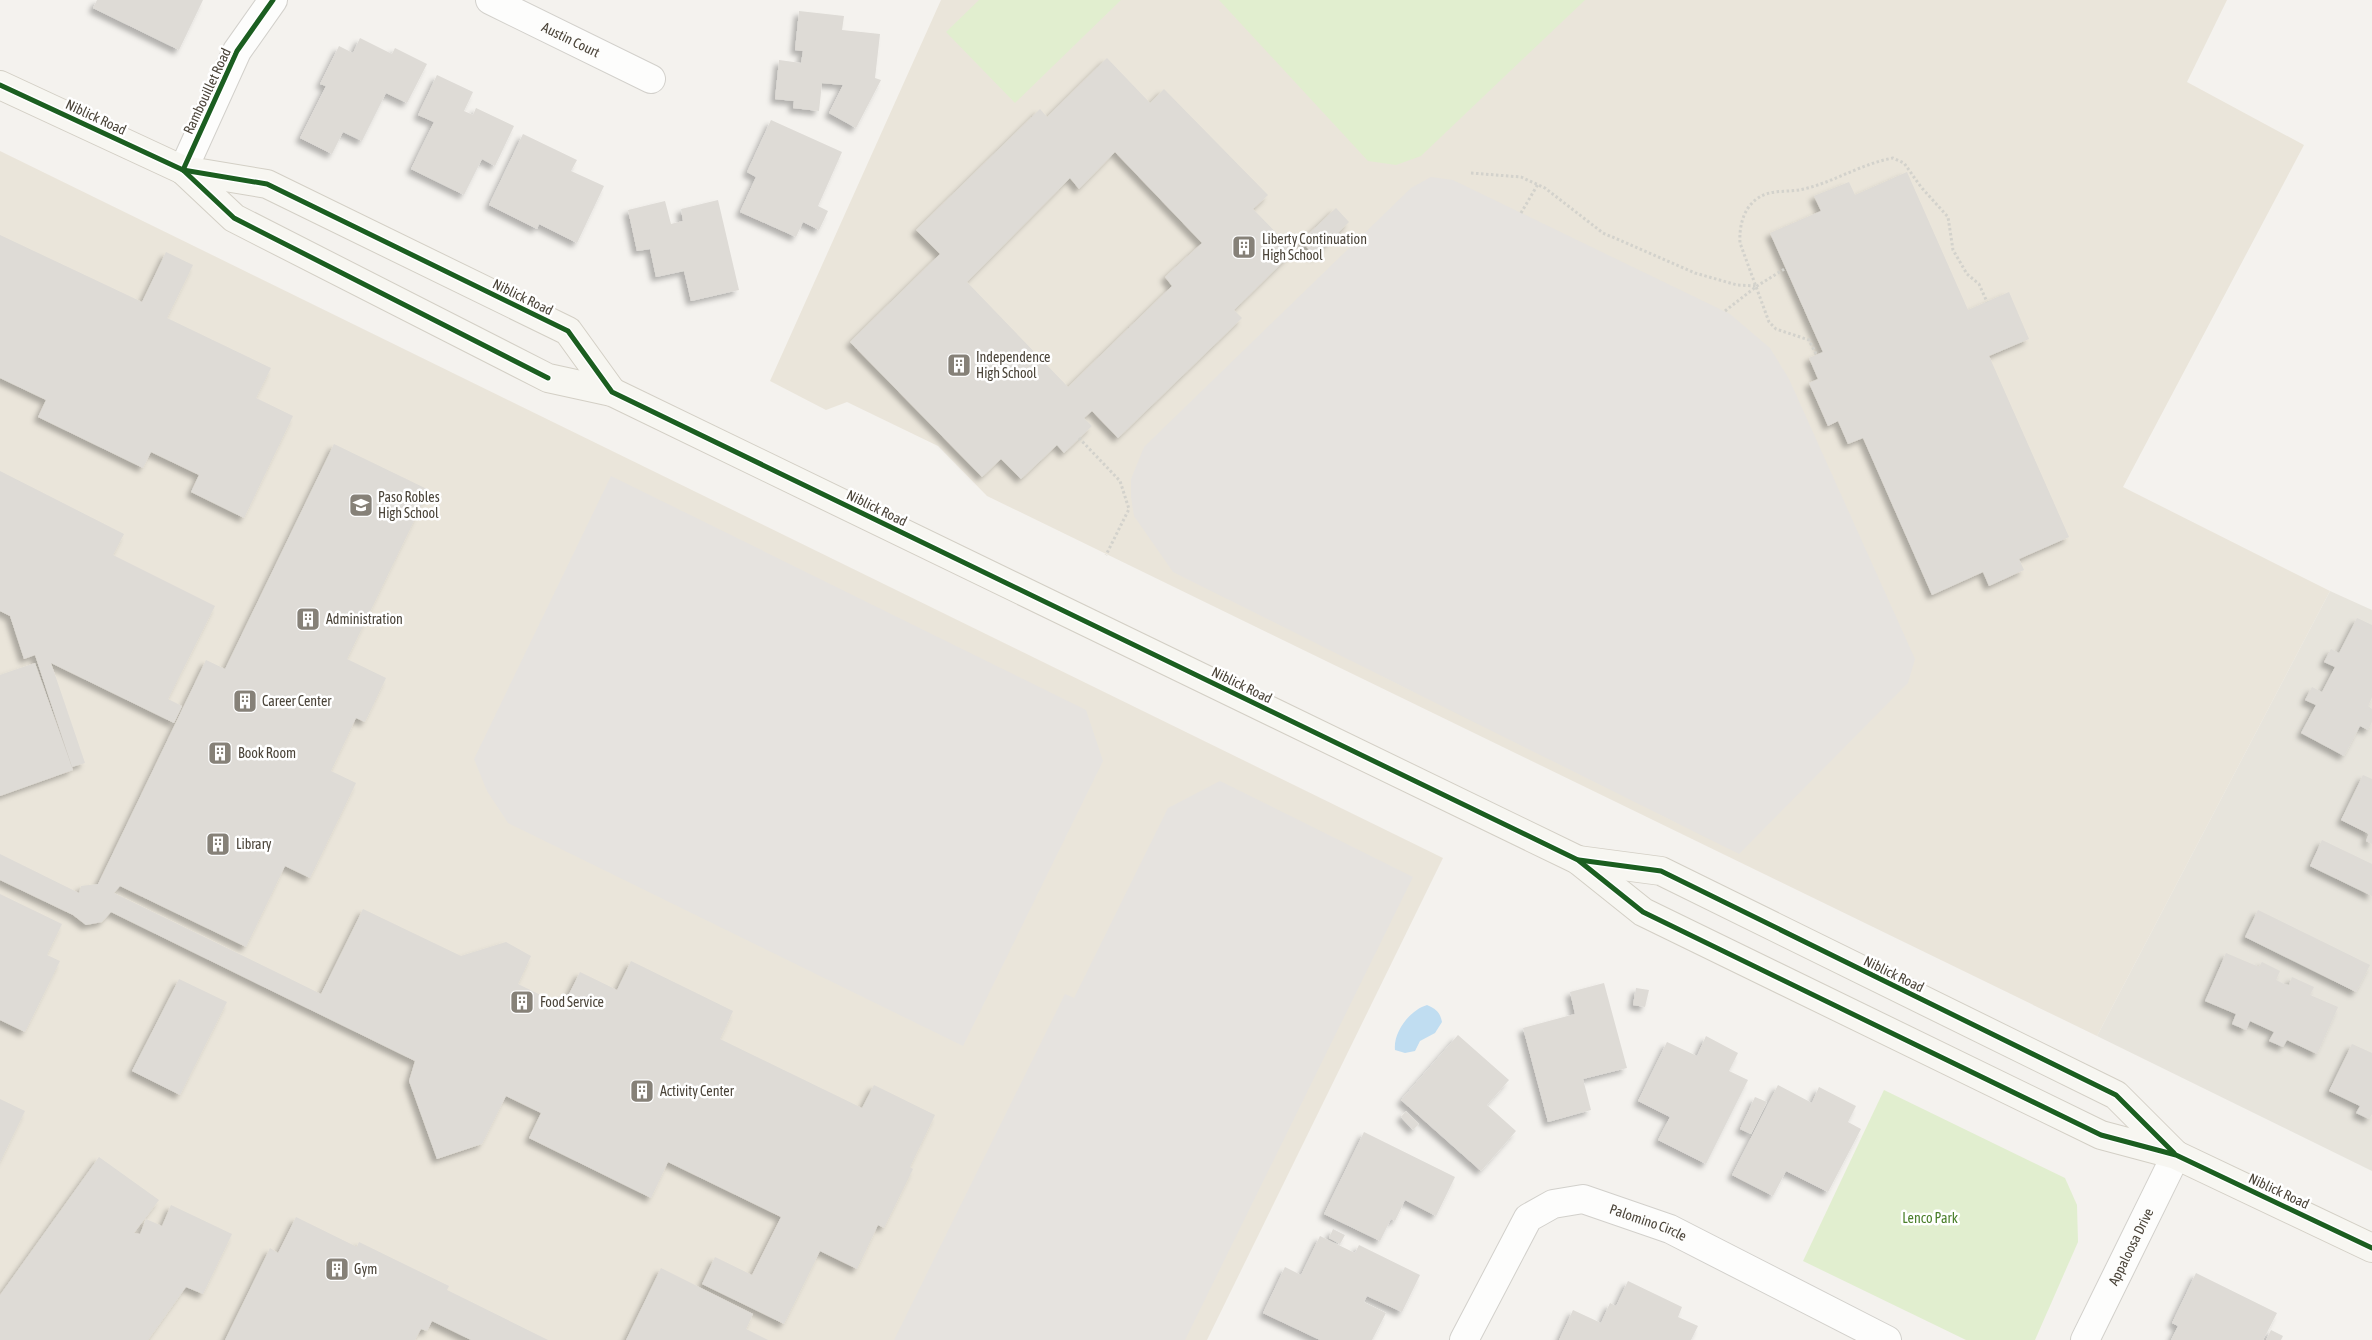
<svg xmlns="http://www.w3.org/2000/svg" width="2372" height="1340" viewBox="0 0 2372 1340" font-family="'Asap Condensed',sans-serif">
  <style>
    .residential { fill: #e7e4dc }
    .education { fill: #eae5da }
    .green { fill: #e1eecf }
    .parking { fill: #e6e3df }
    .water { fill: #c0ddf1 }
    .building { fill: #dedbd6; fill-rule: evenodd; filter: url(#shadow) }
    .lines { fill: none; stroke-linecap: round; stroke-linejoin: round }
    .minor-casing { stroke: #d2d0cb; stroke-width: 30 }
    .tertiary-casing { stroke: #d2d0cb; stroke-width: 30 }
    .secondary-casing { stroke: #d3cfc5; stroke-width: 30 }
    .path { stroke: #d3d2cc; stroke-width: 3; stroke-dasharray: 2.5 2.5; stroke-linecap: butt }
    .minor { stroke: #fdfdfc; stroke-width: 28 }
    .tertiary { stroke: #fdfdfc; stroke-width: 28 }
    .secondary { stroke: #f7f6f1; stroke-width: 28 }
    .cycleway-casing { stroke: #fff; stroke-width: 8 }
    .cycleway { stroke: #1b5e20; stroke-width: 5 }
    .labels { text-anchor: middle; stroke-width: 5; stroke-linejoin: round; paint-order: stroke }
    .street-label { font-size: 14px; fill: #4b4439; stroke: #fff }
    .poi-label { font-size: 14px; fill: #4b4439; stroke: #fff; text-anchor: start }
    .park-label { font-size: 14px; fill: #4a7f2a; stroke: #fff }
  </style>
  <defs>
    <filter id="shadow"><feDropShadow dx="-4.5" dy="4.5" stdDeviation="2.5" flood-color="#0004"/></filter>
  </defs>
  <rect width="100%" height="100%" fill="#f4f2ee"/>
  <path class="residential" d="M2330,591L2372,610V1171L2097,1036Z"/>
  <g class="education">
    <path d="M941,0H2227L2187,82L2304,145L2123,487L2330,591L2097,1036L987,496L938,446L847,402L826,410L770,381Z"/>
    <path d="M0,151L1443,858L1207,1340H0Z"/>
  </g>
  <g class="green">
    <path d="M979,0H1121L1015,103L946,32Z"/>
    <path d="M1219,0H1585L1421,156L1396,165L1368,161Z"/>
    <path d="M1884,1090L2065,1178L2077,1205L2078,1242L2035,1340H1966L1803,1261Z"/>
  </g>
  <g class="parking">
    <path d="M1431,177L1453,180L1730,314L1770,348L1789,379L1915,659L1908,683L1739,854L1173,572L1134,516L1131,497V479L1144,447L1411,188Z"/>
    <path d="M611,476L1086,710L1103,761L963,1046L508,823L487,791L474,759Z"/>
    <path d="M1220,781L1413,877L1185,1340H894L1065,994L1074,998L1168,808Z"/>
  </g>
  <path class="water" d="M1427,1005C1436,1009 1440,1012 1442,1022L1435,1033L1420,1041L1415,1051L1405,1053L1395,1050C1393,1032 1410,1010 1427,1005Z"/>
  <g class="building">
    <path d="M97,0H203L179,50L93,8Z"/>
    <path d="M799,11L844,16L842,30L880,34L875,78L881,80L856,128L829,113L843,85L822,83L819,111L793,108L794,101L775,99L779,60L801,63L803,51L795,50Z"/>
    <path d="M360,38L392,54L395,48L427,64L407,103L386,93L362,141L343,132L332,154L300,138L326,86L320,84L339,46L353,53Z"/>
    <path d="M1107,58L1150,103L1164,89L1268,195L1253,209L1294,251L1234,310L1242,318L1118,438L1092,411L1084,418L1092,426L1064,453L1057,445L1021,479L1001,459L982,477L850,342L940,254L916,230L1040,109L1047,117ZM1115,152L1202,243L1165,277L1172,286L1068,387L967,282L1070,178L1079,189Z"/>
    <path d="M437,75L473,92L464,111L473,115L476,108L514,126L495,166L482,159L464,195L411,169L434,122L418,115Z"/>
    <path d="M771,120L842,152L818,206L828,211L819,230L803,222L796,237L740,212L756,177L747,172Z"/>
    <path d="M523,134L577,160L571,171L604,186L577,243L539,224L537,229L489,205Z"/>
    <path d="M1907,172L1968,310L2009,292L2029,339L1989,356L2069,537L2019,559L2024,570L1989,586L1983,572L1932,595L1863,438L1848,444L1838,421L1828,426L1809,383L1818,379L1809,358L1823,352L1770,233L1821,211L1814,196L1849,182L1855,195Z"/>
    <path d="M718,200L739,290L691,301L684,271L656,277L650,249L637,251L628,210L665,201L671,224L683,221L681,209Z"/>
    <path d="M1336,208L1349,222L1315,256L1301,241Z"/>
    <path d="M0,235L142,302L166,252L193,265L167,318L271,368L256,398L293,416L244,518L191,492L199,475L151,452L143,468L38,417L46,400L0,378Z"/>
    <path d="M334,444L429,490L347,659L386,678L365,722L356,718L331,771L356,783L310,878L285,866L246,947L120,886L114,893L321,994L363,909L461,956L506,942L531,956L518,984L563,1006L580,972L617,990L631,961L733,1011L720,1039L862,1108L874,1085L935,1115L910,1167L913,1169L884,1228L878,1225L857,1269L820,1251L784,1324L702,1284L715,1257L752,1275L781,1217L668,1162L651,1198L529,1138L541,1113L506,1096L482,1144L437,1159L409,1081L415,1061L111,912L102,922L86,925L73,915L0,880V854L79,893L81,886L98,884L206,660L225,669Z"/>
    <path d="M0,471L124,534L113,555L215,606L168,699L182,706L174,723L51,663L85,763L72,767L35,655L24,659L10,616L0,611Z"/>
    <path d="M2357,618L2372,625V697L2368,706L2372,709V722L2368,730L2360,726L2344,756L2301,733L2316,705L2305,700L2312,687L2322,692L2335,667L2324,662L2331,649L2339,653Z"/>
    <path d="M35,663L73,770L0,796V675Z"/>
    <path d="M2363,775L2372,779V844L2366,841L2369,834L2341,820Z"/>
    <path d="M2322,840L2372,864V896L2310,866Z"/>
    <path d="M0,894L62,924L47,955L60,961L25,1032L0,1020Z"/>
    <path d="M2258,910L2370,965L2356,992L2245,937Z"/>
    <path d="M2226,953L2259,967L2262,962L2280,971L2276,980L2284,984L2289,985L2292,977L2314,987L2310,995L2338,1007L2317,1054L2287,1040L2283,1047L2269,1041L2274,1032L2250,1021L2246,1030L2232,1024L2236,1014L2205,1001Z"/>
    <path d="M179,979L227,1002L180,1095L132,1071Z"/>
    <path d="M1604,983L1627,1068L1583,1079L1591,1110L1548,1122L1523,1028L1575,1014L1570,992Z"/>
    <path d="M1636,988L1649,990L1645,1007L1633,1005Z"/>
    <path d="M1458,1035L1509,1080L1487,1105L1516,1131L1481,1171L1401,1100Z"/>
    <path d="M1706,1036L1738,1053L1729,1071L1748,1080L1706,1164L1658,1140L1670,1117L1638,1101L1667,1042L1697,1056Z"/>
    <path d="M2352,1044L2372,1053V1114L2369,1119L2356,1113L2360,1106L2329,1091Z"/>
    <path d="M1778,1085L1812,1103L1819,1087L1856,1106L1848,1122L1861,1129L1828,1192L1786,1171L1773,1196L1732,1175Z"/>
    <path d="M1755,1097L1767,1102L1751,1134L1740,1129Z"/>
    <path d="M0,1099L25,1111L0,1162Z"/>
    <path d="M1406,1111L1419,1124L1413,1130L1401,1117Z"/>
    <path d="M1364,1132L1455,1177L1436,1216L1405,1200L1395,1221L1391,1219L1380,1241L1324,1214Z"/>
    <path d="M99,1157L159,1200L134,1233L140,1234L146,1219L162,1226L171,1205L232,1234L203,1294L186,1287L148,1340H0V1295Z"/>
    <path d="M296,1217L357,1247L359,1242L449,1286L447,1290L548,1340H471L432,1321L427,1331L421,1329L415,1340H225L270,1248L278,1253Z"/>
    <path d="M1333,1229L1345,1235L1340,1244L1329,1238Z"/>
    <path d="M1320,1236L1355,1253L1359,1245L1420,1275L1402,1312L1367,1296L1364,1302L1386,1313L1372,1340H1320L1263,1313L1285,1267L1301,1275Z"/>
    <path d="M661,1268L753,1314L746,1329L768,1340H626Z"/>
    <path d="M2196,1273L2277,1313L2263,1340H2171L2178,1326L2172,1323Z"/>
    <path d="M1628,1281L1682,1307L1678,1317L1698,1326L1691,1340H1559L1573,1310L1601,1323L1610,1303L1616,1306Z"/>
    <path d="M2271,1330L2283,1336L2281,1340H2266Z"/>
  </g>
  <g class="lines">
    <g class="minor-casing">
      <g id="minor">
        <path id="s1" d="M490,0L651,79"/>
        <path id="s2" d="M1464,1340L1528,1218L1553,1204L1583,1199L1670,1229L1887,1340"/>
      </g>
    </g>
    <g class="tertiary-casing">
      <g id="tertiary">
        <path d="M183,170L237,51L273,0"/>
        <path id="s3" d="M2085,1340L2176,1155"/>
      </g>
    </g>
    <g class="secondary-casing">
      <g id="secondary">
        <path d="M0,85L183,170L267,184L568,331L612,392"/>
        <path d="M183,170L234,218L548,378L612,392L1578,860L1643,912L2101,1135L2176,1155L2372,1248"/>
        <path d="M1578,860L1661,871L2116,1095L2175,1154"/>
      </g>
    </g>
    <g class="path">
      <path d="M1471,173L1521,177L1545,188L1603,233L1695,273L1737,285L1757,286"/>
      <path d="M1521,213L1538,184"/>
      <path d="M1725,311L1757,286L1786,268"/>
      <path d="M1816,354L1809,340L1776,329L1769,322L1740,243C1739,227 1743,208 1758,198C1769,190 1785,192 1799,190C1831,184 1860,164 1893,158L1904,163L1921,187L1948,217L1953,250L1967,274L1979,284L1987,302"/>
      <path d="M1079,438L1120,481L1129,509L1106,555"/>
    </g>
    <use href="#minor" class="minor"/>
    <use href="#tertiary" class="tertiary"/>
    <use href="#secondary" class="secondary"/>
    <g class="cycleway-casing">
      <g id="cycleway">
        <path d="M0,85L183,170L267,184L568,331L612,392L1578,860L1643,912L2101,1135L2176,1155L2372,1248"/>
        <path d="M183,170L234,218L548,378"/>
        <path d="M183,170L237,51L273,0"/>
        <path d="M1579,860L1661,871L2116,1095L2174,1153"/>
      </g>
    </g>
    <use href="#cycleway" class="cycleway"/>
  </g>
  <defs>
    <g id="building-square" transform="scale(1.25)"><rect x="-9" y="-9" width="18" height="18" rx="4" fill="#868178" stroke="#fff"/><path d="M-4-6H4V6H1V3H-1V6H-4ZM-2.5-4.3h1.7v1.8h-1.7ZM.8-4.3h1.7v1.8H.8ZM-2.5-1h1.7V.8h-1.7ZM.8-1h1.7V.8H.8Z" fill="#fff"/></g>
    <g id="school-square" transform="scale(1.25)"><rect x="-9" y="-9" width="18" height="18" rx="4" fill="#868178" stroke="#fff"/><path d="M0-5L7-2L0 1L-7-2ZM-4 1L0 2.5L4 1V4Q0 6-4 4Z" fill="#fff"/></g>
  </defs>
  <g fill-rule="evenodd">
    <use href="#building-square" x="1244" y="247"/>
    <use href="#building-square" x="959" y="365"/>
    <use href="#school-square" x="361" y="505"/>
    <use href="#building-square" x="308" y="619"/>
    <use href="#building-square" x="245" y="701"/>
    <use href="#building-square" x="220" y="753"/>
    <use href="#building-square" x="218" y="844"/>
    <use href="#building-square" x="522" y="1002"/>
    <use href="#building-square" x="642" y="1091"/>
    <use href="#building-square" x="337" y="1269"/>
  </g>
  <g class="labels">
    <g class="street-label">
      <text dy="5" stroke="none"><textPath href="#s1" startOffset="90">Austin Court</textPath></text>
      <text transform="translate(207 91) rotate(-65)" y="5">Rambouillet Road</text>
      <text transform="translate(96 117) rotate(25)" y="5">Niblick Road</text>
      <text transform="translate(523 297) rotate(26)" y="5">Niblick Road</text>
      <text transform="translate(877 508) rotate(26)" y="5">Niblick Road</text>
      <text transform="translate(1242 685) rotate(26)" y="5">Niblick Road</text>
      <text transform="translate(1894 974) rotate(26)" y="5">Niblick Road</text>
      <text transform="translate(2279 1191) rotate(25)" y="5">Niblick Road</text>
      <text dy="5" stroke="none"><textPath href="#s2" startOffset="266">Palomino Circle</textPath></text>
      <text dy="5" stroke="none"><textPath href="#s3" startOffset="104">Appaloosa Drive</textPath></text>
    </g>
    <g class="poi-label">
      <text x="1262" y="244">Liberty Continuation<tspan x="1262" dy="16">High School</tspan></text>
      <text x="976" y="362">Independence<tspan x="976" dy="16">High School</tspan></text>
      <text x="378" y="502">Paso Robles<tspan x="378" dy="16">High School</tspan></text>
      <text x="326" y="624">Administration</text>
      <text x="262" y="706">Career Center</text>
      <text x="238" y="758">Book Room</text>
      <text x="236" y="849">Library</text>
      <text x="540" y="1007">Food Service</text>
      <text x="660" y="1096">Activity Center</text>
      <text x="354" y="1274">Gym</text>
    </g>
    <g class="park-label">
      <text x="1930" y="1223">Lenco Park</text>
    </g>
  </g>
</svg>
